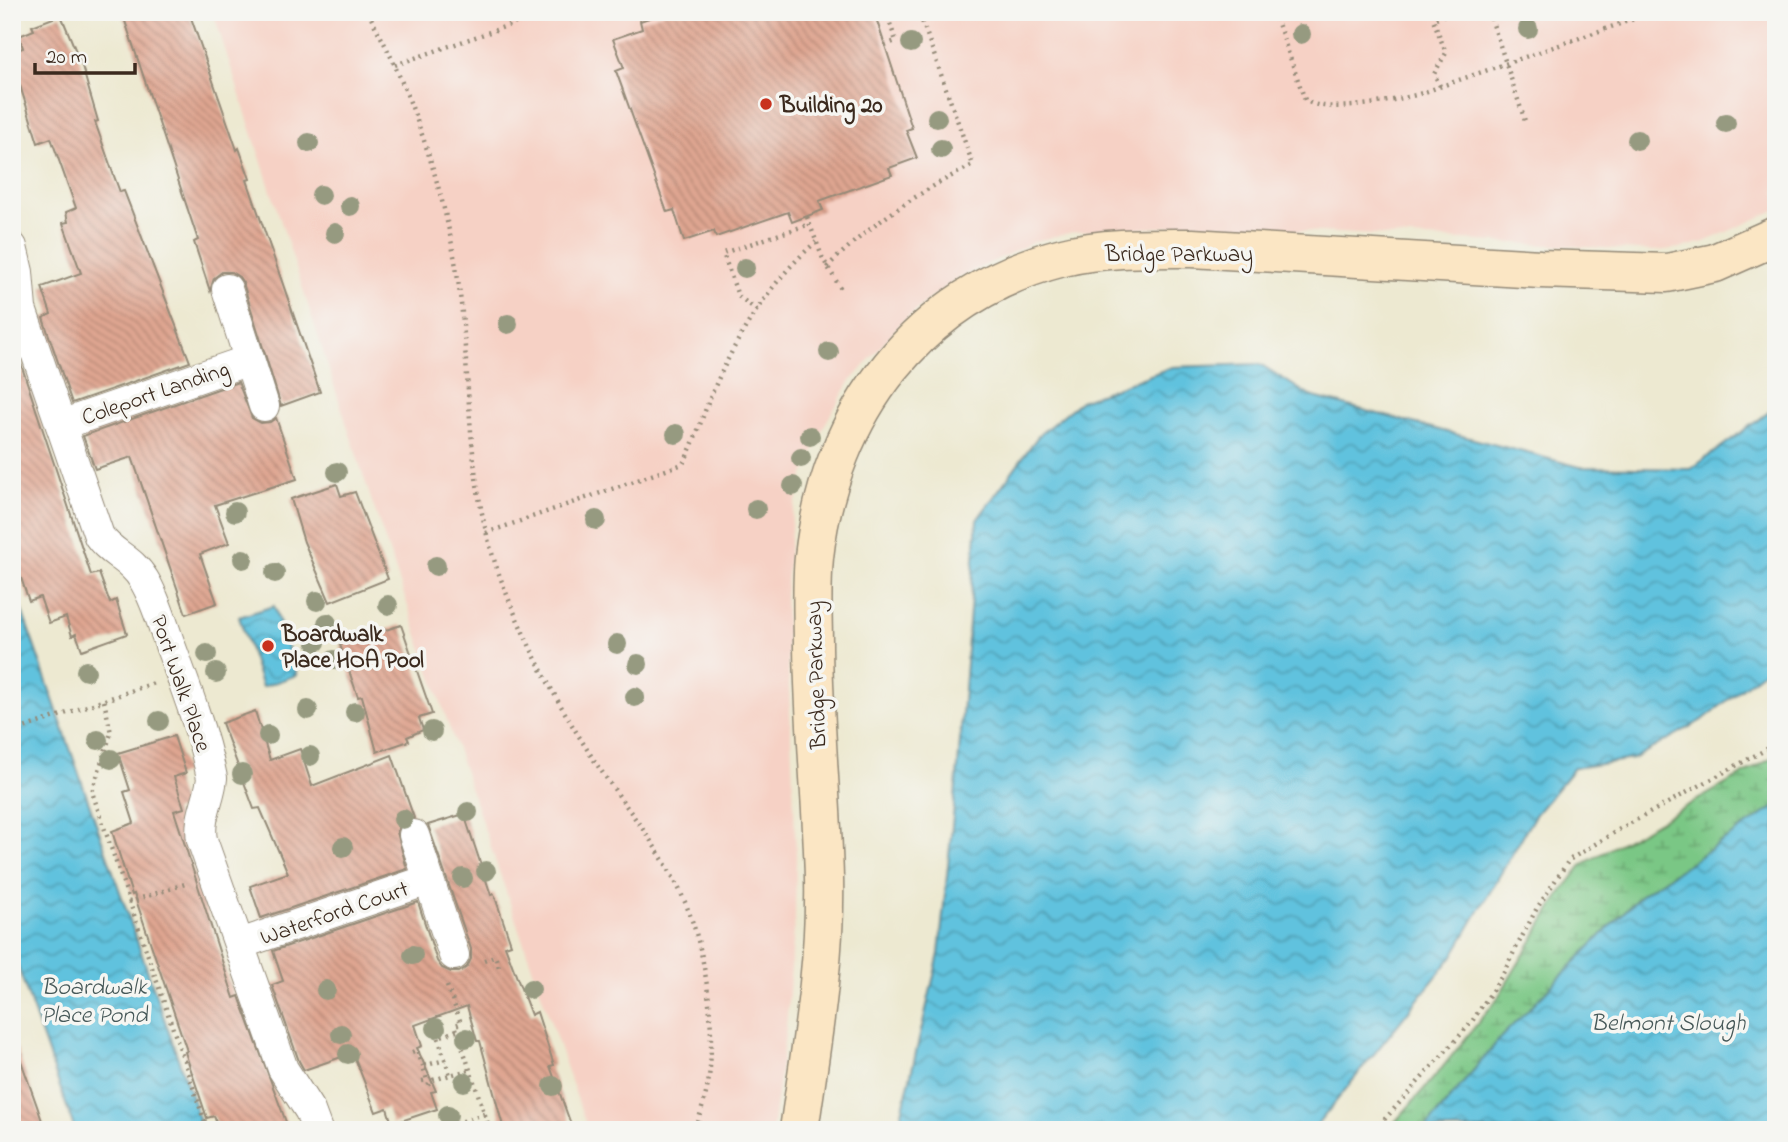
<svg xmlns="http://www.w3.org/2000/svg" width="1788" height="1142" viewBox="0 0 1788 1142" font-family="'Indie Flower',sans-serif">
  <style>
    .built { fill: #f6d1c5 }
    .wetland { fill: url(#wetland-marsh); stroke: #5a7852; stroke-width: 2 }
    .water { fill: url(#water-waves); stroke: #4e767e; stroke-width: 2 }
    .building { fill: url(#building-back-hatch) }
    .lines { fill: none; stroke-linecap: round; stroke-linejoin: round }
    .street-casing { stroke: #948a78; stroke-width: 32 }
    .secondary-casing { stroke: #948a78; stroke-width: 41 }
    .path { stroke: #948a78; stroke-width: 4.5; stroke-dasharray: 2 5; stroke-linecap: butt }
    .street { stroke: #fff; stroke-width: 30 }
    .secondary { stroke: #fbe6c4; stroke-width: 38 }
    .tree { fill: #969a80 }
    .poi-dot { fill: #c8321e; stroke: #f6f6f2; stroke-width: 2.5 }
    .labels { text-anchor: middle; stroke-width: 7; stroke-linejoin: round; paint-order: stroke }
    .poi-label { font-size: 23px; font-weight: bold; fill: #3b2a1e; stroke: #f6f6f2; text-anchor: start }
    .street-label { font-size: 23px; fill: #3b2a1e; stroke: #f6f6f2 }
    .water-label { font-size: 24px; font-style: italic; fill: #465858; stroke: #f6f6f2 }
  </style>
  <defs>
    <pattern id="wetland-marsh" width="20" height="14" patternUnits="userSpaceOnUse" patternTransform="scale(1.75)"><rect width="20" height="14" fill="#7ac785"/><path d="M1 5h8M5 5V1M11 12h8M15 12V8" fill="none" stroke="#65a26c"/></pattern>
    <pattern id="water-waves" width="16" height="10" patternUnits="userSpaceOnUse" patternTransform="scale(1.75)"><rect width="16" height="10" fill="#60c2de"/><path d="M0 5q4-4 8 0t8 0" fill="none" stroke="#509eb3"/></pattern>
    <pattern id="building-back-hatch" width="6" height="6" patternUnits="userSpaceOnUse" patternTransform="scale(1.75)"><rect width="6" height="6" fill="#dfa691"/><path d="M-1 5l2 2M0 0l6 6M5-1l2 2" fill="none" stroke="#b68776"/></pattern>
  </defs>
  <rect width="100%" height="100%" fill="#f6f6f2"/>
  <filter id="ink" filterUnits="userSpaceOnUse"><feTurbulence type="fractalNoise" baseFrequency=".0143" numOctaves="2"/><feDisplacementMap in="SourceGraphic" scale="14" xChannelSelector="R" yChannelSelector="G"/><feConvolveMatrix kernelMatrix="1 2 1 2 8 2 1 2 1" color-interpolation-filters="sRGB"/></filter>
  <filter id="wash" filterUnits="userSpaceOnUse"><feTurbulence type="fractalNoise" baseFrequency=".00686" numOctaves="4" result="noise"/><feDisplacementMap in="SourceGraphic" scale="28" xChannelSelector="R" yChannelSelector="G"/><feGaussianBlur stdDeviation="1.57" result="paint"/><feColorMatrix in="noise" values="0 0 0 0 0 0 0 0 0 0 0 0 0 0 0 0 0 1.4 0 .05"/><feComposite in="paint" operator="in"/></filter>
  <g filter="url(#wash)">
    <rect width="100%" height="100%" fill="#ede9d1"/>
    <path class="built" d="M213,12H1776V210L1704,242L1680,248L1656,251L1196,225L1073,232L1036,241L962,276L930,298L901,323L850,382L825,424L801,482L792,517L785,597L796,855L795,919L786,1027L772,1130H588L370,496Z"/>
    <path class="wetland" d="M1776,756V806L1641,895L1502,1037L1424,1130H1388L1437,1074L1497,999L1562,891L1583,864Z"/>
    <g class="water">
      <path d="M1260,364L1310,396L1580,467L1691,469L1776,407V661L1704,719L1633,759L1574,768L1535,815L1452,957L1313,1130H898L939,954L958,767L977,520L1039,435L1081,401L1172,367Z"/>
      <path d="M12,582L203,1130H75L12,950Z"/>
      <path d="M274,606L297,675L262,687L239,617Z"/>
      <path d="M1776,806V1130H1424L1502,1036L1641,895Z"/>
    </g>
    <g id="blocks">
      <g class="building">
        <path d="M122,12H189L237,150L239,148L250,179L247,180L320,392L281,406L243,283L239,277L231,272H222L214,278L210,291L194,242L198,240Z"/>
        <path d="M667,12H874L912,128L906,130L917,158L889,168L892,175L819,201L823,210L792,222L788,212L716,237L714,231L684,241L674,210L667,212L616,71L624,68L613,39L642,29L640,21Z"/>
        <path d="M61,15L82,66L98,121L95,122L114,176L120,192L124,191L190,362L72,403L43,318L51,314L42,287L81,273L63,223L68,222L66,212L76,208L51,138L38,143L12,60V52L23,48L19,36L34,30L32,26Z"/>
        <path d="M12,337L91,575L99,573L110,603L116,600L127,634L82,650L76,634L72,636L66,617L49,623L40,597L29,601L12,552Z"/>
        <path d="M238,382L252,418L261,423L270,422L276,418L297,479L215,505L229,543L200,554L217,603L186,614L132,457L95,469L83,436Z"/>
        <path d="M337,484L341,496L355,492L388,579L330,602L304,542L291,499Z"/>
        <path d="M401,625L432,714L419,718L423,730L407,737L409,741L377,752L362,696L358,697L340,645Z"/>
        <path d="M255,711L270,760L300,749L312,786L392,755L414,818L401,823L397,832L407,869L261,918L250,886L288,873L260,808L254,809L222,723Z"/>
        <path d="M174,736L186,773L174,777L184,808L174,811L234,998L239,996L289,1130H219L214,1116L207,1118L185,1052L187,1051L134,894L132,895L112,831L134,823L124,792L130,790L118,753Z"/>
        <path d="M464,814L491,895L494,894L511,944L505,946L531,1015L537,1012L554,1065L550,1066L573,1130H504L480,1041H477L467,1006L415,1025L422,1046L417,1048L436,1091L431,1092L437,1109L392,1124L387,1108L376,1112L353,1053L304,1070L299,1061L272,985L283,981L273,951L418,902L437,961L442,968L451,972H459L467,967L471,959V949L428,825Z"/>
        <path d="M16,1047L37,1106L45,1130H12V1048Z"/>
      </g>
    </g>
  </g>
  <g filter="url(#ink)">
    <use href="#blocks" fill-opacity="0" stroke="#948a78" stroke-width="2"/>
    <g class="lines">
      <g class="street-casing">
        <g id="street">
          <path d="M12,247L18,272L21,309L99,536C111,554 131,558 144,580C156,600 162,623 170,645C186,688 203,733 212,778C210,799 198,818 202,840L283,1069L310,1111L317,1130"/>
          <path d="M227,289L264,406"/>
          <path d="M61,425L249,360"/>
          <path d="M414,835L454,955"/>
          <path d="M240,944L428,880"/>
        </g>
      </g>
      <g class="secondary-casing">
        <path id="secondary" d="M799,1130C811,1046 826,962 824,878C822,801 814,724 813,647C813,618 811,587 814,557C830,413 919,294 1063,257C1103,247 1151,248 1192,248L1540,269L1667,273L1715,263L1776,236"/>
      </g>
      <g class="path">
        <path d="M368,12C377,30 387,47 395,66C429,143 454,229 462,313C471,401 468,490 499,574C523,639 556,702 594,760C626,809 668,856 689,912C707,960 715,1026 709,1077C707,1095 700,1113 696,1130"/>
        <path d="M1274,12L1305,100C1326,115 1391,101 1416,95L1654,12"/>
        <path d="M1489,12L1525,121"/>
        <path d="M885,45L896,41L886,12"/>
        <path d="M395,65L547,12"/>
        <path d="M1440,86L1434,74L1446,53L1433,19L1452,12"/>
        <path d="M807,217L823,259L841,289"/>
        <path d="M827,267C871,224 918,192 973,165L919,12"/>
        <path d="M757,310L738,296L723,253L810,224"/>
        <path d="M486,533L683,464C695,442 702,417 712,393C736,338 769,282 816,242"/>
        <path d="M104,701L111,733L92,792L207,1128L214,1126L216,1130"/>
        <path d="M12,732L154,683"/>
        <path d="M129,902L185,884"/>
        <path d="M484,960L495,956L500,970"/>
        <path d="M447,986L461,1023L455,1025L490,1130"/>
        <path d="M457,1031L438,1037L450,1075L469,1070"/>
        <path d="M412,1052L417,1050L423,1066"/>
        <path d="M422,1081L427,1080L423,1066L445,1060"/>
        <path d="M428,1085L433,1080L450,1075"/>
        <path d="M436,1130L484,1114"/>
        <path d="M1375,1130L1471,1023L1501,977L1537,908L1569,860L1620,829L1776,744"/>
      </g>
      <use href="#street" class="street"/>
      <use href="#secondary" class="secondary"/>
    </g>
    <g class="tree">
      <circle cx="1528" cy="29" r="10"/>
      <circle cx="1301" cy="34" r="10"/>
      <circle cx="911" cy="43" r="10"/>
      <circle cx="937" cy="118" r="10"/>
      <circle cx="1726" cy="123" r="10"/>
      <circle cx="1637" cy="140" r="10"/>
      <circle cx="309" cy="143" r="10"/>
      <circle cx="941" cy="149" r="10"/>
      <circle cx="321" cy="195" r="10"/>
      <circle cx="350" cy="206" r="10"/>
      <circle cx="335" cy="233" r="10"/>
      <circle cx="745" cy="268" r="10"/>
      <circle cx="508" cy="324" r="10"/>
      <circle cx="829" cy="352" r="10"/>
      <circle cx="676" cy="434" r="10"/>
      <circle cx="810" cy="436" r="10"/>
      <circle cx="801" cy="458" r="10"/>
      <circle cx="337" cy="472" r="10"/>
      <circle cx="793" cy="486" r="10"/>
      <circle cx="756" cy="509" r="10"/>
      <circle cx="235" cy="512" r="10"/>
      <circle cx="596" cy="520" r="10"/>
      <circle cx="243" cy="559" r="10"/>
      <circle cx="436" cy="566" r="10"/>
      <circle cx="275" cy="573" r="10"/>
      <circle cx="317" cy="601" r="10"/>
      <circle cx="388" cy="605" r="10"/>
      <circle cx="327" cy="623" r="10"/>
      <circle cx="316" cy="642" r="10"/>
      <circle cx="617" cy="644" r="10"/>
      <circle cx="207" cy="654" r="10"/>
      <circle cx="334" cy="660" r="10"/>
      <circle cx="638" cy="664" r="10"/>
      <circle cx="86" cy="671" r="10"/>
      <circle cx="216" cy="673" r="10"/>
      <circle cx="635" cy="697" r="10"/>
      <circle cx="308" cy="710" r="10"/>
      <circle cx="355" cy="712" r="10"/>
      <circle cx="159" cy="721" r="10"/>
      <circle cx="432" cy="731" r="10"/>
      <circle cx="268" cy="735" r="10"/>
      <circle cx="98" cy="740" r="10"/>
      <circle cx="310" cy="756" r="10"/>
      <circle cx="111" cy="759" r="10"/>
      <circle cx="242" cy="774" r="10"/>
      <circle cx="468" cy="812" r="10"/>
      <circle cx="403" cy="819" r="10"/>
      <circle cx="343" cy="847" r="10"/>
      <circle cx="486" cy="871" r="10"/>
      <circle cx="463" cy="878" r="10"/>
      <circle cx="413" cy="955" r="10"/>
      <circle cx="531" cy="989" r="10"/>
      <circle cx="326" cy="990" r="10"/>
      <circle cx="436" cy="1028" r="10"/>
      <circle cx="341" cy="1034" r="10"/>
      <circle cx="466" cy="1038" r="10"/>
      <circle cx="348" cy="1054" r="10"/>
      <circle cx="464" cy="1082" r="10"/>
      <circle cx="553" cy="1086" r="10"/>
      <circle cx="448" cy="1115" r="10"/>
    </g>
  </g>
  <g class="poi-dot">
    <circle cx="766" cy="104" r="7"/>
    <circle cx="268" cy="646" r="7"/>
  </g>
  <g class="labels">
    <g class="poi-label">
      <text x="780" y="112">Building 20</text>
      <text x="282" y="641">Boardwalk<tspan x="282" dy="26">Place HOA Pool</tspan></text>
    </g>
    <g class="street-label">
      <text x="1179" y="261">Bridge Parkway</text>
      <text transform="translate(155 392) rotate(-19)" y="8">Coleport Landing</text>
      <text transform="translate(815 675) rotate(-92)" y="8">Bridge Parkway</text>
      <text transform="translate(182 683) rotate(71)" y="8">Port Walk Place</text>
      <text transform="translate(334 912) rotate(-19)" y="8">Waterford Court</text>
    </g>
    <g class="water-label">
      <text x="94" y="994">Boardwalk<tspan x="94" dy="28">Place Pond</tspan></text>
      <text x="1668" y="1030">Belmont Slough</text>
    </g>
  </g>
  <rect width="1788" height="1142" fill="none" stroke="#f6f6f2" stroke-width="42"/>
  <path d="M35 63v10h100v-10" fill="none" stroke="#3b2a1e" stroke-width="3.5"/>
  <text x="46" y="63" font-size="21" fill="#3b2a1e" stroke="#f6f6f2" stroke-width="5" paint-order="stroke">20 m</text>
</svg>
